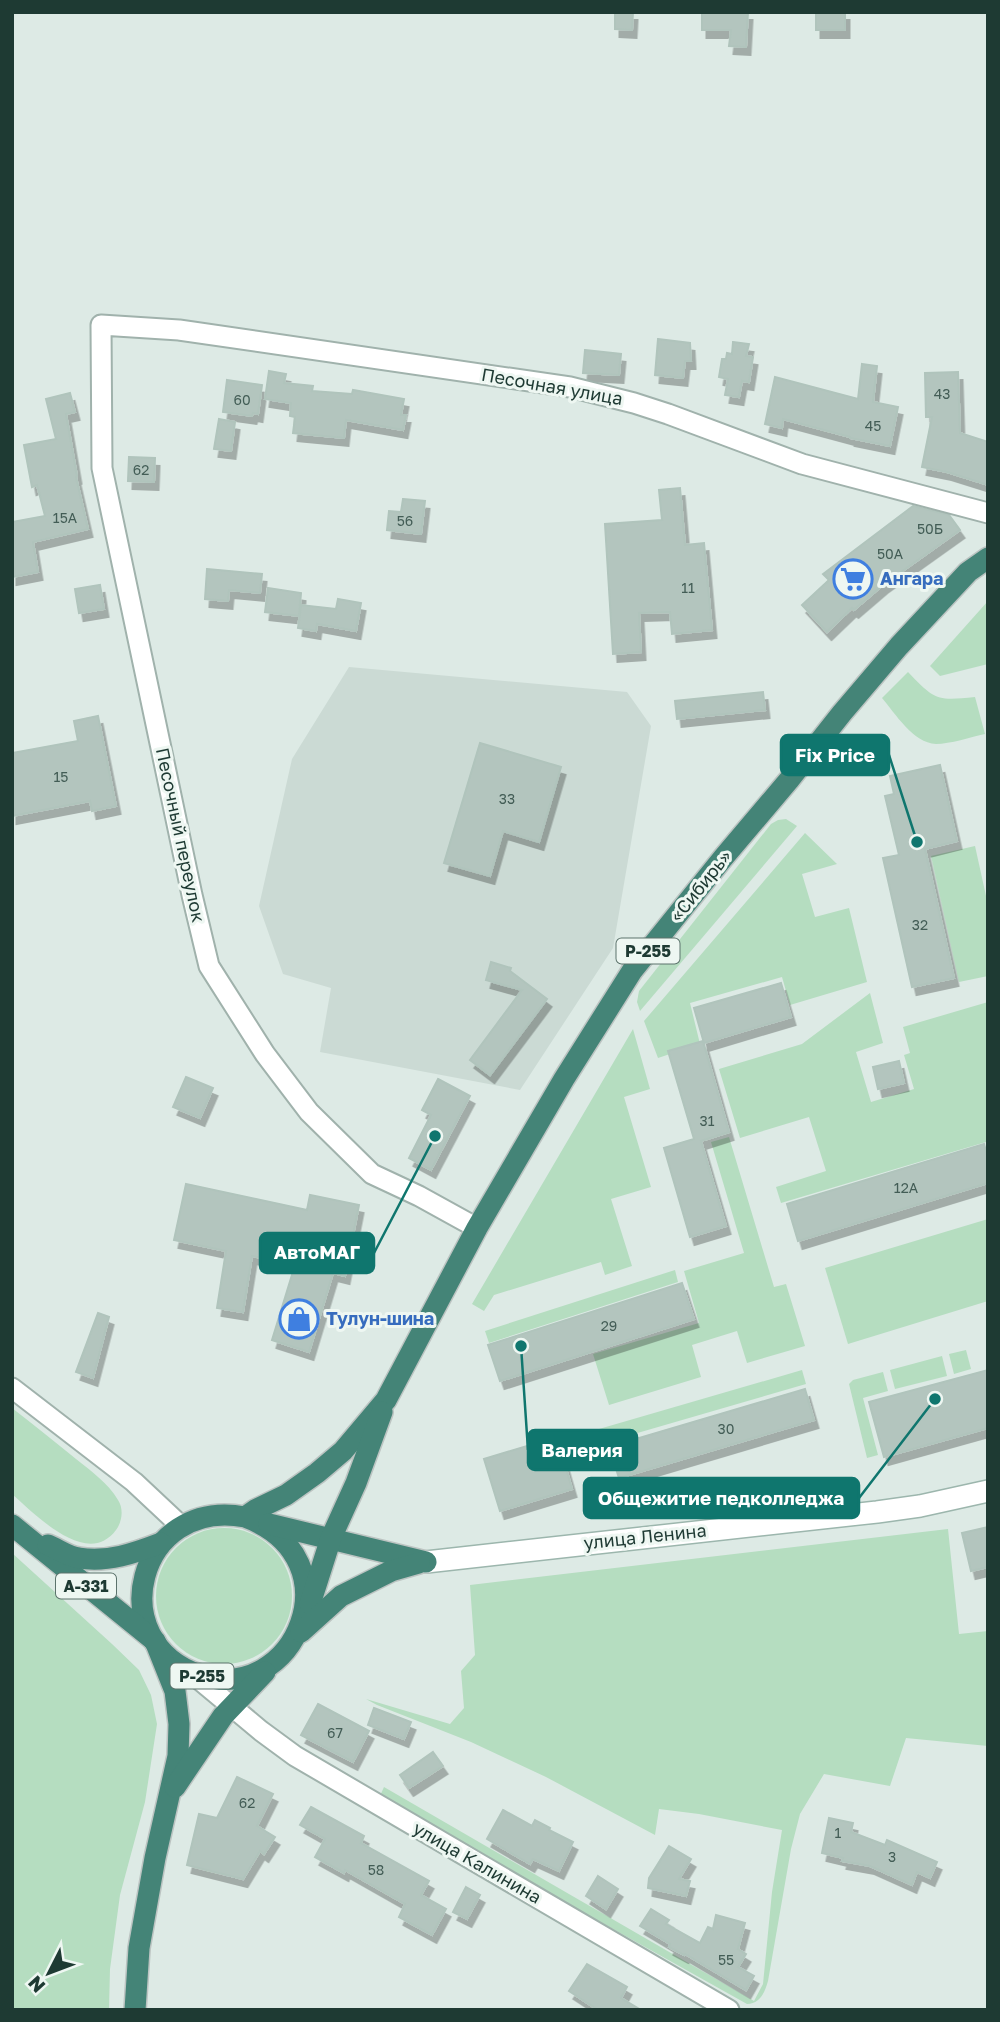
<svg xmlns="http://www.w3.org/2000/svg" width="1000" height="2022" viewBox="0 0 1000 2022" font-family="'Golos Text',sans-serif">
  <style>
    .built { fill: #cbdad4 }
    .green { fill: #b5ddc0 }
    .building { fill: #b3c5be; stroke: #b0c4bc; stroke-width: 2; filter: url(#shadow) }
    .lines { fill: none; stroke-linecap: round; stroke-linejoin: round }
    .minor-casing { stroke: #a0b2ac; stroke-width: 23 }
    .secondary-casing { stroke: #9cb6ad; stroke-width: 24 }
    .trunk-casing { stroke: #bcc4c2; stroke-width: 24 }
    .minor { stroke: #fff; stroke-width: 19 }
    .secondary { stroke: #fff; stroke-width: 21 }
    .trunk { stroke: #448477; stroke-width: 21 }
    .labels { text-anchor: middle; stroke-width: 6; stroke-linejoin: round; paint-order: stroke }
    .number-label { font-size: 14px; fill: #435d56 }
    .shield { fill: #eef7f2; stroke: #5c736c; stroke-width: 2 }
    .shield-label { font-size: 16px; font-weight: bold; fill: #1e3a33 }
    .street-label { font-size: 18px; fill: #1e3a33; stroke: #eef7f2 }
    .shop-label { font-size: 18px; font-weight: bold; fill: #366cbe; stroke: #eef7f2; text-anchor: start }
    .leader { fill: none; stroke: #0f766e; stroke-width: 2.5 }
    .callout-dot { fill: #0f766e; stroke: #eef7f2; stroke-width: 2.5 }
    .callout { fill: #0f766e; stroke: #0f766e; stroke-width: 2.5 }
    .callout-label { font-size: 19px; text-anchor: middle; font-weight: bold; fill: #fff }
  </style>
  <defs>
    <filter id="shadow"><feDropShadow dx="4.5" dy="8" stdDeviation="0" flood-color="#0004"/></filter>
  </defs>
  <rect width="100%" height="100%" fill="#ddeae5"/>
  <path class="built" d="M349,667L627,692L651,726L613,948L520,1090L320,1052L331,988L283,974L259,906L292,759Z"/>
  <g class="green">
    <path d="M988,601V664L940,676L930,666Z"/>
    <path d="M908,672C935,700 936,701 975,697L985,734C971,737 950,744 936,744C913,743 895,713 882,698Z"/>
    <path d="M786,819L797,826L640,1011L637,1002L639,991L771,824L778,820Z"/>
    <path d="M805,833L837,864L802,874L815,917L849,908L867,982L790,1005L782,977L690,1003L700,1044L658,1058L644,1021Z"/>
    <path d="M975,846L988,905V976L959,982L931,856Z"/>
    <path d="M870,993L883,1043L856,1052L871,1102L914,1089L904,1055L910,1053L903,1027L988,1002V1146L986,1142L781,1203L776,1187L826,1171L809,1117L740,1138L719,1069L802,1044Z"/>
    <path d="M633,1029L650,1089L624,1097L651,1187L611,1199L632,1266L605,1275L601,1262L494,1295L484,1311L472,1304Z"/>
    <path d="M729,1137L774,1287L786,1284L805,1346L747,1363L737,1331L692,1345L701,1377L609,1405L593,1354L699,1323L684,1271L744,1253L711,1142Z"/>
    <path d="M988,1219V1301L848,1344L825,1268Z"/>
    <path d="M675,1270L678,1282L489,1343L485,1331Z"/>
    <path d="M966,1350L971,1369L954,1374L949,1354Z"/>
    <path d="M942,1356L947,1376L895,1389L890,1370Z"/>
    <path d="M802,1370L806,1384L603,1443L599,1429Z"/>
    <path d="M883,1372L888,1391L863,1398L878,1455L867,1458L849,1384L853,1380Z"/>
    <path d="M12,1408C34,1425 55,1442 76,1459C91,1471 108,1483 118,1500C124,1509 122,1522 116,1530C87,1569 35,1514 12,1494Z"/>
    <circle cx="224" cy="1596" r="68"/>
    <path d="M948,1529L959,1634L988,1631V1746L906,1738L890,1786L824,1774L800,1814L791,1849L768,1981C765,1992 760,2004 747,2004L379,1798L384,1787L754,2001L763,1984L772,1892L782,1830L699,1814L659,1809L655,1835L546,1777L471,1742L377,1705L366,1699L450,1724L464,1708L461,1671L475,1655L470,1585Z"/>
    <path d="M12,1553L112,1644L139,1670L151,1695L157,1724L145,1802L120,1895L110,1969L109,2010H12Z"/>
  </g>
  <g class="building">
    <path d="M615,12H633L632,30L615,29Z"/>
    <path d="M702,12H748L746,47L729,46L731,30H702Z"/>
    <rect x="816" y="12" width="29" height="18"/>
    <path d="M658,339L690,343L691,361H685L683,378L655,375Z"/>
    <path d="M733,342L749,344L746,356L753,357L749,382L742,381L739,397L725,395L728,379L719,377L722,359H726L727,353L732,354Z"/>
    <path d="M585,350L621,354L619,375L583,373Z"/>
    <path d="M862,364L877,366L873,402L898,407L890,446L850,438V437L783,419L782,428L765,424L775,377L858,399Z"/>
    <path d="M269,371L286,374L284,383L313,386L312,391L352,394L353,390L404,399L401,415H406L403,430L346,420L344,438L293,433L295,417L290,416L291,403L265,399Z"/>
    <path d="M958,372L960,433L988,442V485L947,472L922,467L932,417H926L925,373Z"/>
    <path d="M227,380L262,385L258,414L253,413L252,416L223,412Z"/>
    <path d="M70,393L75,412L66,414L77,476L76,477L88,529L33,542L38,572L12,577V522L45,516L37,485L32,487L24,445L56,439L46,399Z"/>
    <path d="M219,419L235,422L231,451L214,449Z"/>
    <path d="M129,457L155,458L154,482L128,481Z"/>
    <path d="M680,488L685,545L704,543L712,630L672,634L670,612L639,613L641,652L613,654L605,524L662,520L659,490Z"/>
    <path d="M403,499L425,501L421,534L387,530L389,511L401,512Z"/>
    <path d="M913,506L949,515L960,530L883,585L854,610L852,608L827,632L802,605L829,580L823,574Z"/>
    <path d="M207,569L262,574L260,593L229,590L228,601L205,599Z"/>
    <path d="M100,585L104,609L79,613L75,589Z"/>
    <path d="M268,588L301,593L299,616L265,612Z"/>
    <path d="M338,599L361,603L356,631L317,624L316,631L298,628L301,605L336,609Z"/>
    <path d="M763,692L765,710L677,719L675,701Z"/>
    <path d="M98,716L116,806L92,811L90,801L12,816V753L78,741L74,721Z"/>
    <path d="M480,743L561,767L539,842L503,831L490,876L444,863Z"/>
    <path d="M940,765L957,841L925,849L954,978L912,987L883,858L899,855L885,796L894,794L890,776Z"/>
    <path d="M491,962L511,968L510,971L547,999L490,1075L470,1060L522,990L486,980Z"/>
    <path d="M781,983L791,1017L704,1043L694,1008Z"/>
    <path d="M703,1041L729,1132L701,1141L726,1226L690,1237L664,1148L694,1139L668,1051Z"/>
    <path d="M899,1061L904,1083L878,1089L873,1067Z"/>
    <path d="M186,1077L213,1088L200,1118L173,1107Z"/>
    <path d="M438,1079L470,1096L431,1170L409,1158L431,1115L422,1110Z"/>
    <path d="M984,1144L988,1158V1183L798,1241L787,1204Z"/>
    <path d="M186,1184L307,1210L310,1195L359,1205L345,1276L333,1273L309,1352L272,1340L295,1265L252,1256L243,1312L217,1308L226,1251L174,1240Z"/>
    <path d="M682,1283L694,1319L500,1381L488,1345Z"/>
    <path d="M98,1313L109,1317L93,1378L76,1372Z"/>
    <path d="M988,1370V1428L884,1457L869,1402Z"/>
    <path d="M805,1389L814,1420L619,1478L609,1447Z"/>
    <path d="M557,1437L572,1489L500,1511L484,1459Z"/>
    <path d="M988,1527V1567L971,1571L962,1533Z"/>
    <path d="M318,1704L369,1731L353,1762L301,1735Z"/>
    <path d="M374,1708L411,1722L404,1739L368,1725Z"/>
    <path d="M433,1752L443,1766L409,1788L400,1775Z"/>
    <path d="M237,1777L273,1794L257,1826L275,1837L264,1854L260,1851L243,1879L187,1865L199,1814L217,1818Z"/>
    <path d="M311,1807L364,1836L361,1843L429,1881L421,1895L446,1909L432,1935L399,1917L405,1904L345,1870L344,1873L315,1857L325,1839L300,1825Z"/>
    <path d="M503,1810L532,1826L535,1820L550,1828L549,1830L573,1842L559,1871L533,1859L530,1864L487,1839Z"/>
    <path d="M829,1818L853,1823L851,1832L885,1845L887,1840L937,1862L930,1878L917,1872L912,1885L870,1866L842,1861L843,1858L822,1853Z"/>
    <path d="M669,1846L691,1859L679,1879L690,1881L686,1896L648,1888L649,1878Z"/>
    <path d="M598,1876L618,1889L606,1909L586,1896Z"/>
    <path d="M466,1887L480,1895L467,1919L453,1912Z"/>
    <path d="M651,1909L669,1920L666,1924L700,1943L708,1927L713,1929L716,1915L745,1923L738,1949L746,1954L738,1967L754,1976L746,1990L685,1954L684,1955L669,1947L670,1944L640,1926Z"/>
    <path d="M587,1964L627,1987L621,1998L641,2010H598L569,1991Z"/>
  </g>
  <g class="lines">
    <g class="minor-casing">
      <g id="minor">
        <path d="M477,1228L419,1196L372,1174L309,1112L265,1054L209,966L192,895L102,468L101,325L179,330L570,387L634,403L668,414L802,464L988,513"/>
        <path d="M12,1388L134,1482L182,1527"/>
        <path d="M189,1671L261,1731L295,1756L729,2010"/>
      </g>
    </g>
    <g class="secondary-casing">
      <path id="secondary" d="M426,1562L877,1512L920,1506L988,1491"/>
    </g>
    <g class="trunk-casing">
      <g id="trunk">
        <path d="M245,1517C358,1559 295,1706 200,1675C101,1642 137,1497 245,1517L255,1510L286,1495L317,1473L343,1451L386,1400L477,1228L564,1079L632,971L723,858L789,780L842,713L899,646L968,572L988,558"/>
        <path d="M269,1524L426,1562"/>
        <path d="M12,1525L155,1641L175,1691L179,1724L178,1756L155,1858L139,1948L135,2010"/>
        <path d="M48,1545C58,1549 69,1557 79,1558C107,1563 135,1553 161,1543"/>
        <path d="M310,1604L331,1538L356,1483L382,1412"/>
        <path d="M301,1632L341,1596L391,1571L419,1563"/>
        <path d="M175,1787L223,1716L265,1672"/>
      </g>
    </g>
    <use href="#minor" class="minor"/>
    <use href="#secondary" class="secondary"/>
    <use href="#trunk" class="trunk"/>
  </g>
  <defs>
    <g id="supermarket-ring" transform="scale(2.0125)"><circle r="9.5" fill="#eef7f2" stroke="#3f7fe0" stroke-width="1.5"/><path d="M-6-5.5h2.5l.6 2H6L4.5 2H-2.5L-4.4-4H-6ZM-1.5 3.2a1.3 1.3 0 1 0 .1 0ZM3 3.2a1.3 1.3 0 1 0 .1 0Z" fill="#3f7fe0"/></g>
    <g id="shop-ring" transform="scale(2.0125)"><circle r="9.5" fill="#eef7f2" stroke="#3f7fe0" stroke-width="1.5"/><path d="M-5-2.5h2.3a2.7 3.5 0 0 1 5.4 0H5L5.5 6h-11ZM-1.5-2.5h3a1.5 2.3 0 0 0-3 0Z" fill="#3f7fe0"/></g>
  </defs>
  <g fill-rule="evenodd">
    <use href="#supermarket-ring" x="853" y="579"/>
    <use href="#shop-ring" x="299" y="1319"/>
  </g>
  <g class="labels">
    <g class="number-label">
      <text x="942" y="399">43</text>
      <text x="242" y="405">60</text>
      <text x="873" y="431">45</text>
      <text x="141" y="475">62</text>
      <text x="65" y="523">15А</text>
      <text x="405" y="526">56</text>
      <text x="930" y="534">50Б</text>
      <text x="890" y="559">50А</text>
      <text x="688" y="593">11</text>
      <text x="61" y="782">15</text>
      <text x="507" y="804">33</text>
      <text x="920" y="930">32</text>
      <text x="707" y="1126">31</text>
      <text x="906" y="1193">12А</text>
      <text x="609" y="1331">29</text>
      <text x="726" y="1434">30</text>
      <text x="335" y="1738">67</text>
      <text x="247" y="1808">62</text>
      <text x="838" y="1838">1</text>
      <text x="892" y="1862">3</text>
      <text x="376" y="1875">58</text>
      <text x="726" y="1965">55</text>
    </g>
    <g class="shield">
      <rect x="616.5" y="938.5" width="63" height="25" rx="5"/>
      <rect x="56" y="1573.5" width="60" height="25" rx="5"/>
      <rect x="170.5" y="1663.5" width="63" height="25" rx="5"/>
    </g>
    <g class="shield-label">
      <text x="648" y="957">Р-255</text>
      <text x="86" y="1592">А-331</text>
      <text x="202" y="1682">Р-255</text>
    </g>
    <g class="street-label">
      <text transform="translate(552 387) rotate(10)" y="6">Песочная улица</text>
      <text transform="translate(180 835) rotate(78)" y="6">Песочный переулок</text>
      <text transform="translate(701 886) rotate(-51)" y="6">«Сибирь»</text>
      <text transform="translate(645 1537) rotate(-6)" y="6">улица Ленина</text>
      <text transform="translate(477 1863) rotate(30)" y="6">улица Калинина</text>
    </g>
    <g class="shop-label">
      <text x="880" y="585">Ангара</text>
      <text x="326" y="1325">Тулун-шина</text>
    </g>
  </g>
  <path class="leader" d="M917 842L889 755M435 1136L374 1253M521 1346L528 1450M935 1399L859 1498"/>
  <g class="callout-dot">
    <circle cx="917" cy="842" r="7"/>
    <circle cx="435" cy="1136" r="7"/>
    <circle cx="521" cy="1346" r="7"/>
    <circle cx="935" cy="1399" r="7"/>
  </g>
  <g class="callout">
    <rect x="781" y="735" width="108" height="40" rx="7"/>
    <rect x="260" y="1233" width="114" height="40" rx="7"/>
    <rect x="528" y="1430" width="109" height="40" rx="7"/>
    <rect x="584" y="1478" width="275" height="40" rx="7"/>
  </g>
  <g class="callout-label">
    <text x="835" y="762">Fix Price</text>
    <text x="317" y="1259">АвтоМАГ</text>
    <text x="582" y="1457">Валерия</text>
    <text x="721" y="1505">Общежитие педколледжа</text>
  </g>
  <rect width="1000" height="2022" fill="none" stroke="#1e3a33" stroke-width="28"/>
  <g transform="translate(49 1973) rotate(228)" stroke="#eef7f2" stroke-width="5" paint-order="stroke">
  <path d="M0-5L12 26L0 18L-12 26Z" fill="#1e3a33"/>
  <text y="-10" font-size="19" font-weight="bold" text-anchor="middle" fill="#1e3a33">N</text>
  </g>
</svg>
